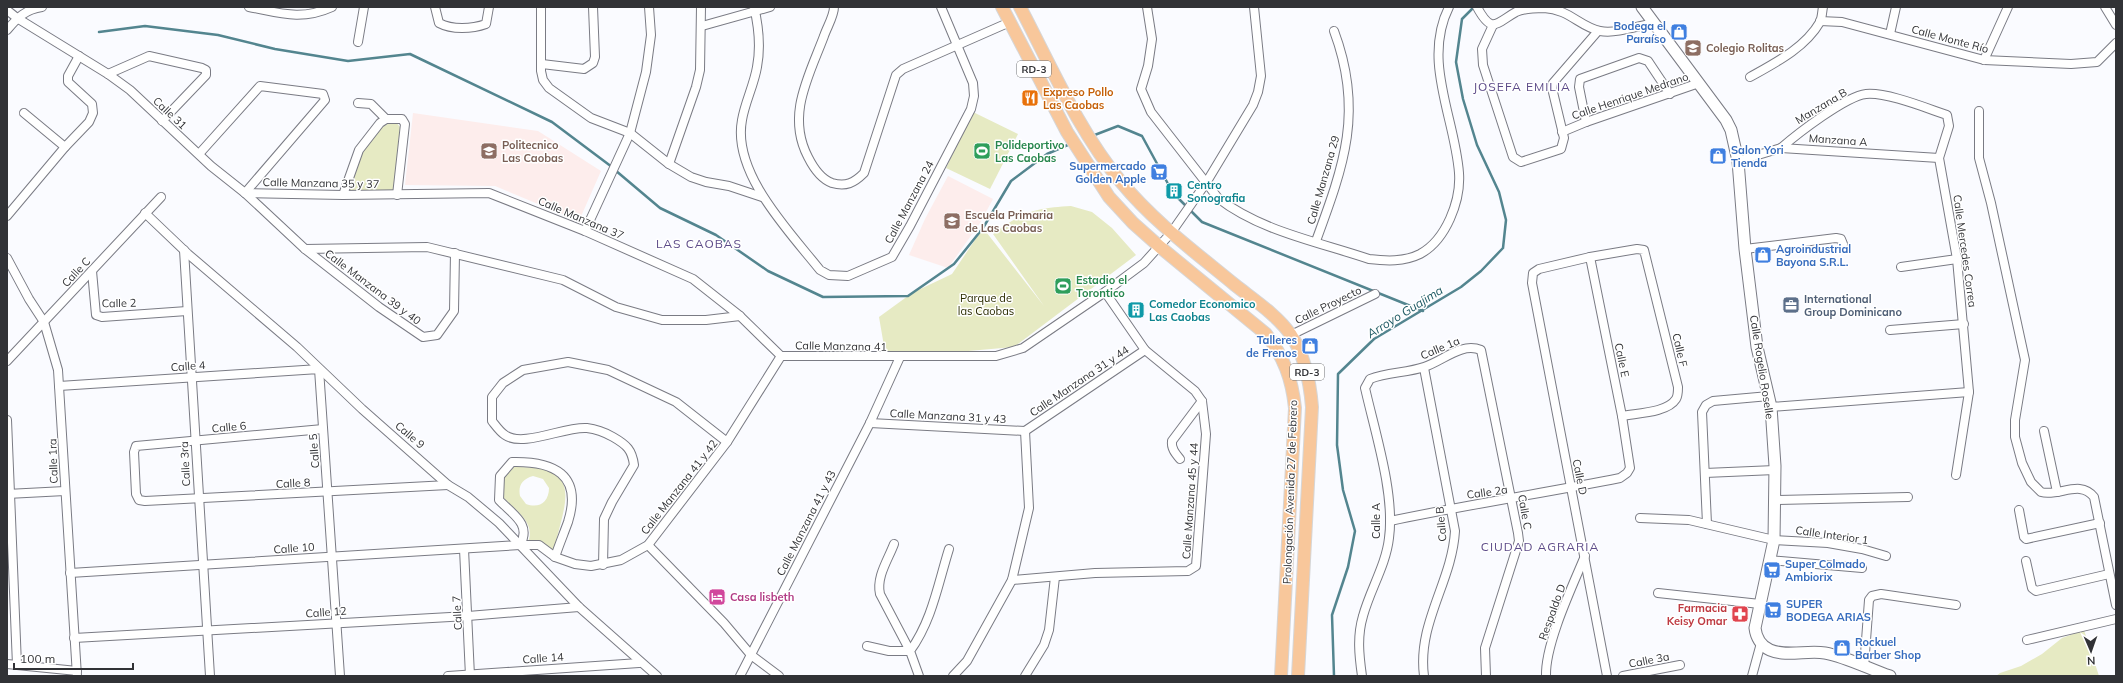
<svg xmlns="http://www.w3.org/2000/svg" width="2123" height="683" viewBox="0 0 2123 683" font-family="Mulish,sans-serif">
  <style>
    .education { fill: #fdedec }
    .green { fill: #e6eac3; fill-rule: evenodd }
    .lines { fill: none; stroke-linecap: round; stroke-linejoin: round }
    .stream { stroke: #53858f; stroke-width: 2.5 }
    .street-casing { stroke: #7a7b84; stroke-width: 10 }
    .secondary-casing { stroke: #7a7b84; stroke-width: 13 }
    .primary-casing { stroke: #d6d6d7; stroke-width: 14 }
    .street { stroke: #fff; stroke-width: 8 }
    .secondary { stroke: #fff; stroke-width: 11 }
    .primary { stroke: #f8c79b; stroke-width: 12 }
    .labels { text-anchor: middle; stroke-width: 3; stroke-linejoin: round; paint-order: stroke }
    .shield { fill: #fff; stroke: #6f7072; stroke-width: 1 }
    .shield-label { font-size: 10px; font-weight: bold; fill: #313236 }
    .shop-label { font-size: 11px; font-weight: bold; fill: #366cbe; stroke: #fff; text-anchor: start }
    .street-label { font-size: 11px; fill: #313236; stroke: #fff }
    .education-label { font-size: 11px; font-weight: bold; fill: #785e54; stroke: #fff; text-anchor: start }
    .food-label { font-size: 11px; font-weight: bold; fill: #c56008; stroke: #fff; text-anchor: start }
    .leisure-label { font-size: 11px; font-weight: bold; fill: #27864d; stroke: #fff; text-anchor: start }
    .culture-label { font-size: 11px; font-weight: bold; fill: #0d838f; stroke: #fff; text-anchor: start }
    .park-label { font-size: 11px; fill: #2b2c00; stroke: #fff }
    .service-label { font-size: 11px; font-weight: bold; fill: #4e5e75; stroke: #fff; text-anchor: start }
    .hotel-label { font-size: 11px; font-weight: bold; fill: #b23c85; stroke: #fff; text-anchor: start }
    .health-label { font-size: 11px; font-weight: bold; fill: #be3a42; stroke: #fff; text-anchor: end }
    .neighbourhood-label { font-size: 12px; letter-spacing: 1px; fill: #5c4a88; stroke: #fff }
    .water-label { font-size: 12px; font-style: italic; fill: #1e5a64; stroke: #fff }
  </style>
  <rect width="100%" height="100%" fill="#fafbff"/>
  <g class="education">
    <path d="M413,113L538,131L601,171L579,221L495,186L405,185Z"/>
    <path d="M948,176L993,199L980,223L948,268L909,255L925,219Z"/>
  </g>
  <g class="green">
    <path d="M973,112L1018,134L990,189L946,168Z"/>
    <path d="M395,121L400,127L393,192H348C357,162 362,132 395,121Z"/>
    <path d="M1071,206L1092,212L1112,228L1136,255L1014,347L900,357L885,352L879,317L912,293L952,274L983,228L1044,306L993,234C1022,212 1035,208 1071,206Z"/>
    <path d="M514,467C588,465 563,505 554,551L528,542C536,523 516,511 504,498V478ZM533,476L543,479L549,488C549,502 539,509 526,504L520,496C518,486 522,479 533,476Z"/>
    <path d="M2084,630L2099,676H1996L2000,673L2021,666L2042,654L2062,638Z"/>
  </g>
  <g class="lines">
    <g class="stream">
      <path d="M99,32L145,26L218,35L275,49L348,61L410,54L552,122L612,167"/>
      <path d="M1092,136L1118,126L1142,136L1173,193L1202,222L1423,311"/>
      <path d="M615,170L660,208L716,235L768,271L823,297L908,296L954,264L983,228L1011,181L1047,154L1070,144"/>
      <path d="M1334,676L1332,615L1348,567L1355,531L1343,490L1337,445L1338,374L1374,339L1461,287L1481,271L1503,248L1506,220L1499,192L1477,145L1463,99L1456,62L1462,19L1474,7"/>
    </g>
    <g class="street-casing">
      <g id="street">
        <path d="M249,7C280,13 301,21 332,7"/>
        <path d="M435,7L439,23C452,30 472,29 486,24L489,7"/>
        <path d="M541,7V71L543,80L549,88L591,118L630,133L669,164L691,177L706,182L729,186L762,197"/>
        <path d="M754,7C759,28 761,46 757,67C754,85 745,102 742,120C732,173 789,231 820,270L829,275L848,276L892,257L910,226L971,109L974,96L973,83L941,7"/>
        <path d="M834,7C834,16 827,27 824,36C809,76 786,115 808,157C813,167 821,179 832,183C846,187 854,183 864,173L896,75L903,69L1010,22"/>
        <path d="M1147,7L1152,39L1148,66L1141,89L1151,112L1218,198C1260,231 1319,242 1369,259C1386,261 1404,262 1420,254C1446,240 1461,201 1459,173C1455,118 1422,61 1449,7"/>
        <path d="M1477,7C1492,35 1496,23 1516,12C1523,9 1536,8 1544,8C1569,9 1580,27 1600,31C1616,34 1638,26 1654,23"/>
        <path d="M2105,7L2116,25"/>
        <path d="M7,10L17,18L108,74L130,90L211,166L245,193L305,249L379,307L423,337L437,335L454,311L455,253"/>
        <path d="M1820,21L1842,22L1984,60L2071,64L2097,62L2116,43"/>
        <path d="M1493,25L1482,49L1483,65L1513,157L1521,162L1561,149L1564,138L1552,88L1553,83L1598,31"/>
        <path d="M702,26L770,7"/>
        <path d="M7,30C17,18 26,9 42,7"/>
        <path d="M1890,34L1896,7"/>
        <path d="M358,42L364,7"/>
        <path d="M1984,60L2008,7"/>
        <path d="M542,64L584,69L593,63L595,57L593,7"/>
        <path d="M108,74L149,56L202,68L206,70V75L162,121"/>
        <path d="M1750,77C1775,63 1805,48 1820,22C1822,18 1822,12 1823,7"/>
        <path d="M358,103L371,104L386,119"/>
        <path d="M1979,111V158L1991,203L2025,360L2015,420V437L2022,463L2031,482L2041,492C2059,497 2080,479 2094,497L2116,605"/>
        <path d="M24,113L65,147"/>
        <path d="M1586,122L1579,87L1580,79L1639,58L1648,61L1670,94"/>
        <path d="M1562,132L1586,122L1699,83"/>
        <path d="M1781,148C1797,134 1846,96 1866,94C1887,92 1926,108 1947,115L1949,126L1939,158L1957,259L1969,392L1956,475"/>
        <path d="M199,154L260,86L323,94L325,100L245,193"/>
        <path d="M1738,161L1781,148L1939,158"/>
        <path d="M669,164L696,87L700,70L701,7"/>
        <path d="M245,193L343,195L489,193L585,231L693,279L740,316L781,356"/>
        <path d="M343,195L359,150L380,123L386,119H402L405,124L397,195"/>
        <path d="M145,213L188,254L297,347L362,409L448,485L468,497L499,523L579,607L657,676"/>
        <path d="M7,216L65,147L89,122L93,113L92,104L68,82V76L79,56"/>
        <path d="M585,231L630,133L646,72L651,35L649,7"/>
        <path d="M1316,241C1344,165 1364,111 1334,31"/>
        <path d="M305,249L427,247L563,280L616,307L662,320H706L740,316"/>
        <path d="M1745,249L1836,238L1841,239L1843,244"/>
        <path d="M184,250L210,676"/>
        <path d="M7,258L29,299L44,322L58,370L77,676"/>
        <path d="M1901,267L1957,259"/>
        <path d="M92,271L96,315L102,317L187,311"/>
        <path d="M1890,330L1964,324"/>
        <path d="M1291,335L1375,294"/>
        <path d="M781,356H996L1023,348L1105,292L1144,263L1171,233L1206,183L1253,105L1258,92L1261,76L1254,7"/>
        <path d="M7,361L161,197"/>
        <path d="M59,386L319,369L340,676"/>
        <path d="M1771,407L1969,392"/>
        <path d="M7,420L17,665"/>
        <path d="M870,423L1025,431"/>
        <path d="M323,429L136,446L134,452L136,494L139,500L145,501L448,485"/>
        <path d="M1025,431L1145,350"/>
        <path d="M2044,431L2057,492"/>
        <path d="M1180,459C1175,453 1171,448 1172,441L1202,401"/>
        <path d="M1705,473L1775,470"/>
        <path d="M7,494L65,491"/>
        <path d="M1776,500L1908,497"/>
        <path d="M2019,510L2024,537L2026,539L2100,523"/>
        <path d="M1640,518L1689,520L1774,540L1828,543L1862,549L1886,556"/>
        <path d="M1390,521C1466,505 1544,493 1620,478L1627,473L1630,468L1622,416L1590,257"/>
        <path d="M1707,524L1702,412L1706,405L1713,401L1769,396"/>
        <path d="M520,545C532,524 512,514 499,500L500,476L512,462C553,461 583,474 568,522C564,533 559,545 555,557"/>
        <path d="M648,545L724,623L751,655L779,676"/>
        <path d="M464,549L470,676"/>
        <path d="M1769,560L1862,568"/>
        <path d="M2026,561L2032,588L2036,591L2109,574"/>
        <path d="M603,565L604,519L612,502L634,465C632,450 627,445 613,437C606,433 596,429 587,428C565,426 523,448 505,435C500,432 496,426 492,421V397L503,383L523,370L568,362L608,370L676,402L727,442"/>
        <path d="M70,573L520,545H539L555,557L575,564L591,566L621,560L648,545L727,442L781,356"/>
        <path d="M1012,580L1095,573L1188,571L1196,566L1206,434L1202,401L1195,391L1145,350L1105,292"/>
        <path d="M1658,593L1760,604"/>
        <path d="M74,638L468,616L579,607"/>
        <path d="M2027,640L2116,619"/>
        <path d="M867,646L889,651H910L880,594C876,577 888,560 894,544"/>
        <path d="M7,664L77,671"/>
        <path d="M1864,667L1869,600L1872,596L1881,594L1956,605"/>
        <path d="M448,676L639,663"/>
        <path d="M740,676L870,423L900,357"/>
        <path d="M919,676L910,651C932,621 938,584 949,549"/>
        <path d="M953,676L967,661L1012,580L1029,508L1025,431"/>
        <path d="M1025,676L1044,645L1049,630L1055,577"/>
        <path d="M1362,676C1359,655 1357,636 1363,616C1370,590 1386,565 1389,538C1395,494 1375,432 1365,388L1370,379C1387,372 1407,373 1424,367C1443,361 1461,342 1481,350L1518,533L1519,541L1485,648L1486,676"/>
        <path d="M1424,676C1417,623 1452,582 1455,531L1424,368"/>
        <path d="M1546,676C1545,644 1572,587 1585,556"/>
        <path d="M1607,676L1532,283L1533,273L1539,269L1590,257L1637,249L1644,250L1678,387C1678,391 1678,396 1676,399C1667,413 1637,413 1622,416"/>
        <path d="M1623,676L1680,665"/>
        <path d="M1752,676L1761,643"/>
      </g>
    </g>
    <g class="secondary-casing">
      <path id="secondary" d="M1642,7L1726,120L1731,130L1738,161L1745,249L1757,347L1771,407L1775,466L1774,540L1755,628C1756,637 1761,646 1770,650C1786,657 1808,650 1825,653C1847,657 1869,669 1890,676"/>
    </g>
    <g class="primary-casing">
      <g id="primary">
        <path d="M1002,7L1067,132L1109,197L1133,223L1160,247L1266,334C1284,357 1292,379 1295,408L1281,676"/>
        <path d="M1020,7C1051,66 1078,130 1121,182C1154,222 1195,252 1235,285C1254,300 1277,315 1291,335C1305,356 1310,382 1312,407L1298,676"/>
      </g>
    </g>
    <use href="#street" class="street"/>
    <use href="#secondary" class="secondary"/>
    <use href="#primary" class="primary"/>
  </g>
  <defs>
    <g id="shop-square" transform="scale(0.9)"><rect x="-9" y="-9" width="18" height="18" rx="4" fill="#3f7fe0" stroke="#fff"/><path d="M-5-2.5h2.3a2.7 3.5 0 0 1 5.4 0H5L5.5 6h-11ZM-1.5-2.5h3a1.5 2.3 0 0 0-3 0Z" fill="#fff"/></g>
    <g id="school-square" transform="scale(0.9)"><rect x="-9" y="-9" width="18" height="18" rx="4" fill="#8d6e63" stroke="#fff"/><path d="M0-5L7-2L0 1L-7-2ZM-4 1L0 2.5L4 1V4Q0 6-4 4Z" fill="#fff"/></g>
    <g id="restaurant-square" transform="scale(0.9)"><rect x="-9" y="-9" width="18" height="18" rx="4" fill="#e8710a" stroke="#fff"/><path d="M-5-6h1v4h1v-4h1v4h1v-4h1v5L-1.5 .5V6h-2V.5L-5-1ZM5-6V6H3V1.5H1.5Q1.5-4 5-6Z" fill="#fff"/></g>
    <g id="university-square" transform="scale(0.9)"><rect x="-9" y="-9" width="18" height="18" rx="4" fill="#8d6e63" stroke="#fff"/><path d="M0-5L7-2L0 1L-7-2ZM-4 1L0 2.5L4 1V4Q0 6-4 4Z" fill="#fff"/></g>
    <g id="stadium-square" transform="scale(0.9)"><rect x="-9" y="-9" width="18" height="18" rx="4" fill="#2e9e5b" stroke="#fff"/><path d="M0-5a6.5 5 0 1 0 0 10a6.5 5 0 1 0 0-10ZM-3.5-1.8h7v3.6h-7Z" fill="#fff"/></g>
    <g id="supermarket-square" transform="scale(0.9)"><rect x="-9" y="-9" width="18" height="18" rx="4" fill="#3f7fe0" stroke="#fff"/><path d="M-6-5.5h2.5l.6 2H6L4.5 2H-2.5L-4.4-4H-6ZM-1.5 3.2a1.3 1.3 0 1 0 .1 0ZM3 3.2a1.3 1.3 0 1 0 .1 0Z" fill="#fff"/></g>
    <g id="building-square" transform="scale(0.9)"><rect x="-9" y="-9" width="18" height="18" rx="4" fill="#0f9aa8" stroke="#fff"/><path d="M-4-6H4V6H1V3H-1V6H-4ZM-2.5-4.3h1.7v1.8h-1.7ZM.8-4.3h1.7v1.8H.8ZM-2.5-1h1.7V.8h-1.7ZM.8-1h1.7V.8H.8Z" fill="#fff"/></g>
    <g id="office-square" transform="scale(0.9)"><rect x="-9" y="-9" width="18" height="18" rx="4" fill="#5c6f8a" stroke="#fff"/><path d="M-6-3h4V-5.5h4V-3h4V5H-6ZM-1-4.5V-3h2v-1.5ZM-6 0V1H6V0Z" fill="#fff"/></g>
    <g id="hotel-square" transform="scale(0.9)"><rect x="-9" y="-9" width="18" height="18" rx="4" fill="#d1479c" stroke="#fff"/><path d="M-6-4.5h1.5V1H6V5H4.5V3h-9V5H-6ZM-4 0a1.8 1.8 0 1 1 3.6 0ZM.5 0V-2.5h3Q6-2.5 6 0Z" fill="#fff"/></g>
    <g id="pharmacy-square" transform="scale(0.9)"><rect x="-9" y="-9" width="18" height="18" rx="4" fill="#e0444e" stroke="#fff"/><path d="M-2-6h4v4h4v4h-4v4h-4v-4h-4v-4h4Z" fill="#fff"/></g>
  </defs>
  <g fill-rule="evenodd">
    <use href="#shop-square" x="1679" y="32"/>
    <use href="#school-square" x="1693" y="48"/>
    <use href="#restaurant-square" x="1030" y="98"/>
    <use href="#university-square" x="489" y="151"/>
    <use href="#stadium-square" x="982" y="151"/>
    <use href="#shop-square" x="1718" y="156"/>
    <use href="#supermarket-square" x="1159" y="172"/>
    <use href="#building-square" x="1174" y="191"/>
    <use href="#school-square" x="952" y="221"/>
    <use href="#shop-square" x="1763" y="255"/>
    <use href="#stadium-square" x="1063" y="286"/>
    <use href="#office-square" x="1791" y="305"/>
    <use href="#building-square" x="1136" y="310"/>
    <use href="#shop-square" x="1310" y="346"/>
    <use href="#supermarket-square" x="1772" y="570"/>
    <use href="#hotel-square" x="717" y="597"/>
    <use href="#supermarket-square" x="1773" y="610"/>
    <use href="#pharmacy-square" x="1740" y="614"/>
    <use href="#shop-square" x="1842" y="648"/>
  </g>
  <g class="labels">
    <g class="shield">
      <rect x="1017" y="61" width="34" height="16" rx="3"/>
      <rect x="1290" y="364" width="34" height="16" rx="3"/>
    </g>
    <g class="shield-label">
      <text x="1034" y="73">RD-3</text>
      <text x="1307" y="376">RD-3</text>
    </g>
    <g class="shop-label">
      <text x="1666" y="30" text-anchor="end">Bodega el<tspan x="1666" dy="13">Paraíso</tspan></text>
      <text x="1731" y="154">Salon Yori<tspan x="1731" dy="13">Tienda</tspan></text>
      <text x="1146" y="170" text-anchor="end">Supermercado<tspan x="1146" dy="13">Golden Apple</tspan></text>
      <text x="1776" y="253">Agroindustrial<tspan x="1776" dy="13">Bayona S.R.L.</tspan></text>
      <text x="1297" y="344" text-anchor="end">Talleres<tspan x="1297" dy="13">de Frenos</tspan></text>
      <text x="1785" y="568">Super Colmado<tspan x="1785" dy="13">Ambiorix</tspan></text>
      <text x="1786" y="608">SUPER<tspan x="1786" dy="13">BODEGA ARIAS</tspan></text>
      <text x="1855" y="646">Rockuel<tspan x="1855" dy="13">Barber Shop</tspan></text>
    </g>
    <g class="street-label">
      <text transform="translate(1950 39) rotate(15)" y="4">Calle Monte Río</text>
      <text transform="translate(1630 96) rotate(-19)" y="4">Calle Henrique Medrano</text>
      <text transform="translate(1821 106) rotate(-31)" y="4">Manzana B</text>
      <text transform="translate(170 113) rotate(43)" y="4">Calle 31</text>
      <text transform="translate(1838 140) rotate(4)" y="4">Manzana A</text>
      <text transform="translate(1323 180) rotate(-74)" y="4">Calle Manzana 29</text>
      <text transform="translate(321 183) rotate(1)" y="4">Calle Manzana 35 y 37</text>
      <text transform="translate(909 202) rotate(-62)" y="4">Calle Manzana 24</text>
      <text transform="translate(581 218) rotate(23)" y="4">Calle Manzana 37</text>
      <text transform="translate(1965 251) rotate(82)" y="4">Calle Mercedes Correa</text>
      <text transform="translate(76 272) rotate(-47)" y="4">Calle C</text>
      <text transform="translate(373 287) rotate(37)" y="4">Calle Manzana 39 y 40</text>
      <text transform="translate(119 303) rotate(-1)" y="4">Calle 2</text>
      <text transform="translate(1328 305) rotate(-26)" y="4">Calle Proyecto</text>
      <text transform="translate(841 346) rotate(1)" y="4">Calle Manzana 41</text>
      <text transform="translate(1440 348) rotate(-23)" y="4">Calle 1a</text>
      <text transform="translate(1680 350) rotate(77)" y="4">Calle F</text>
      <text transform="translate(1622 360) rotate(78)" y="4">Calle E</text>
      <text transform="translate(188 366) rotate(-4)" y="4">Calle 4</text>
      <text transform="translate(1762 367) rotate(81)" y="4">Calle Rogelio Roselle</text>
      <text transform="translate(1079 381) rotate(-34)" y="4">Calle Manzana 31 y 44</text>
      <text transform="translate(948 416) rotate(3)" y="4">Calle Manzana 31 y 43</text>
      <text transform="translate(229 427) rotate(-5)" y="4">Calle 6</text>
      <text transform="translate(410 435) rotate(41)" y="4">Calle 9</text>
      <text transform="translate(314 451) rotate(-94)" y="4">Calle 5</text>
      <text transform="translate(53 461) rotate(-92)" y="4">Calle 1ra</text>
      <text transform="translate(185 464) rotate(-93)" y="4">Calle 3ra</text>
      <text transform="translate(1580 477) rotate(79)" y="4">Calle D</text>
      <text transform="translate(293 483) rotate(-3)" y="4">Calle 8</text>
      <text transform="translate(679 487) rotate(-52)" y="4">Calle Manzana 41 y 42</text>
      <text transform="translate(1290 492) rotate(-88)" y="4">Prolongación Avenida 27 de Febrero</text>
      <text transform="translate(1487 492) rotate(-8)" y="4">Calle 2a</text>
      <text transform="translate(1190 501) rotate(-86)" y="4">Calle Manzana 45 y 44</text>
      <text transform="translate(1525 512) rotate(80)" y="4">Calle C</text>
      <text transform="translate(1376 521) rotate(-90)" y="4">Calle A</text>
      <text transform="translate(806 523) rotate(-63)" y="4">Calle Manzana 41 y 43</text>
      <text transform="translate(1441 524) rotate(-95)" y="4">Calle B</text>
      <text transform="translate(1832 535) rotate(8)" y="4">Calle Interior 1</text>
      <text transform="translate(294 548) rotate(-4)" y="4">Calle 10</text>
      <text transform="translate(326 612) rotate(-4)" y="4">Calle 12</text>
      <text transform="translate(1552 612) rotate(-70)" y="4">Respaldo D</text>
      <text transform="translate(457 613) rotate(-93)" y="4">Calle 7</text>
      <text transform="translate(543 658) rotate(-4)" y="4">Calle 14</text>
      <text transform="translate(1649 660) rotate(-11)" y="4">Calle 3a</text>
    </g>
    <g class="education-label">
      <text x="1706" y="52">Colegio Rolitas</text>
      <text x="502" y="149">Politecnico<tspan x="502" dy="13">Las Caobas</tspan></text>
      <text x="965" y="219">Escuela Primaria<tspan x="965" dy="13">de Las Caobas</tspan></text>
    </g>
    <g class="food-label">
      <text x="1043" y="96">Expreso Pollo<tspan x="1043" dy="13">Las Caobas</tspan></text>
    </g>
    <g class="leisure-label">
      <text x="995" y="149">Polideportivo<tspan x="995" dy="13">Las Caobas</tspan></text>
      <text x="1076" y="284">Estadio el<tspan x="1076" dy="13">Torontico</tspan></text>
    </g>
    <g class="culture-label">
      <text x="1187" y="189">Centro<tspan x="1187" dy="13">Sonografia</tspan></text>
      <text x="1149" y="308">Comedor Economico<tspan x="1149" dy="13">Las Caobas</tspan></text>
    </g>
    <g class="park-label">
      <text x="986" y="302">Parque de<tspan x="986" dy="13">las Caobas</tspan></text>
    </g>
    <g class="service-label">
      <text x="1804" y="303">International<tspan x="1804" dy="13">Group Dominicano</tspan></text>
    </g>
    <g class="hotel-label">
      <text x="730" y="601">Casa lisbeth</text>
    </g>
    <g class="health-label">
      <text x="1727" y="612">Farmacia<tspan x="1727" dy="13">Keisy Omar</tspan></text>
    </g>
    <g class="neighbourhood-label">
      <text x="1522" y="91">JOSEFA EMILIA</text>
      <text x="699" y="248">LAS CAOBAS</text>
      <text x="1540" y="551">CIUDAD AGRARIA</text>
    </g>
    <g class="water-label">
      <text transform="translate(1405 312) rotate(-32)" y="4">Arroyo Guajima</text>
    </g>
  </g>
  <rect width="2123" height="683" fill="none" stroke="#313236" stroke-width="16"/>
  <g transform="translate(2091 651) rotate(178)" stroke="#ffffff" stroke-width="3" paint-order="stroke">
  <path d="M0-3L7 15L0 10L-7 15Z" fill="#313236"/>
  <text y="-6" font-size="11" font-weight="bold" text-anchor="middle" fill="#313236">N</text>
  </g>
  <path d="M14 663v6h119v-6" fill="none" stroke="#313236" stroke-width="2"/>
  <text x="20" y="663" font-size="12" fill="#313236" stroke="#ffffff" stroke-width="3" paint-order="stroke">100 m</text>
</svg>
